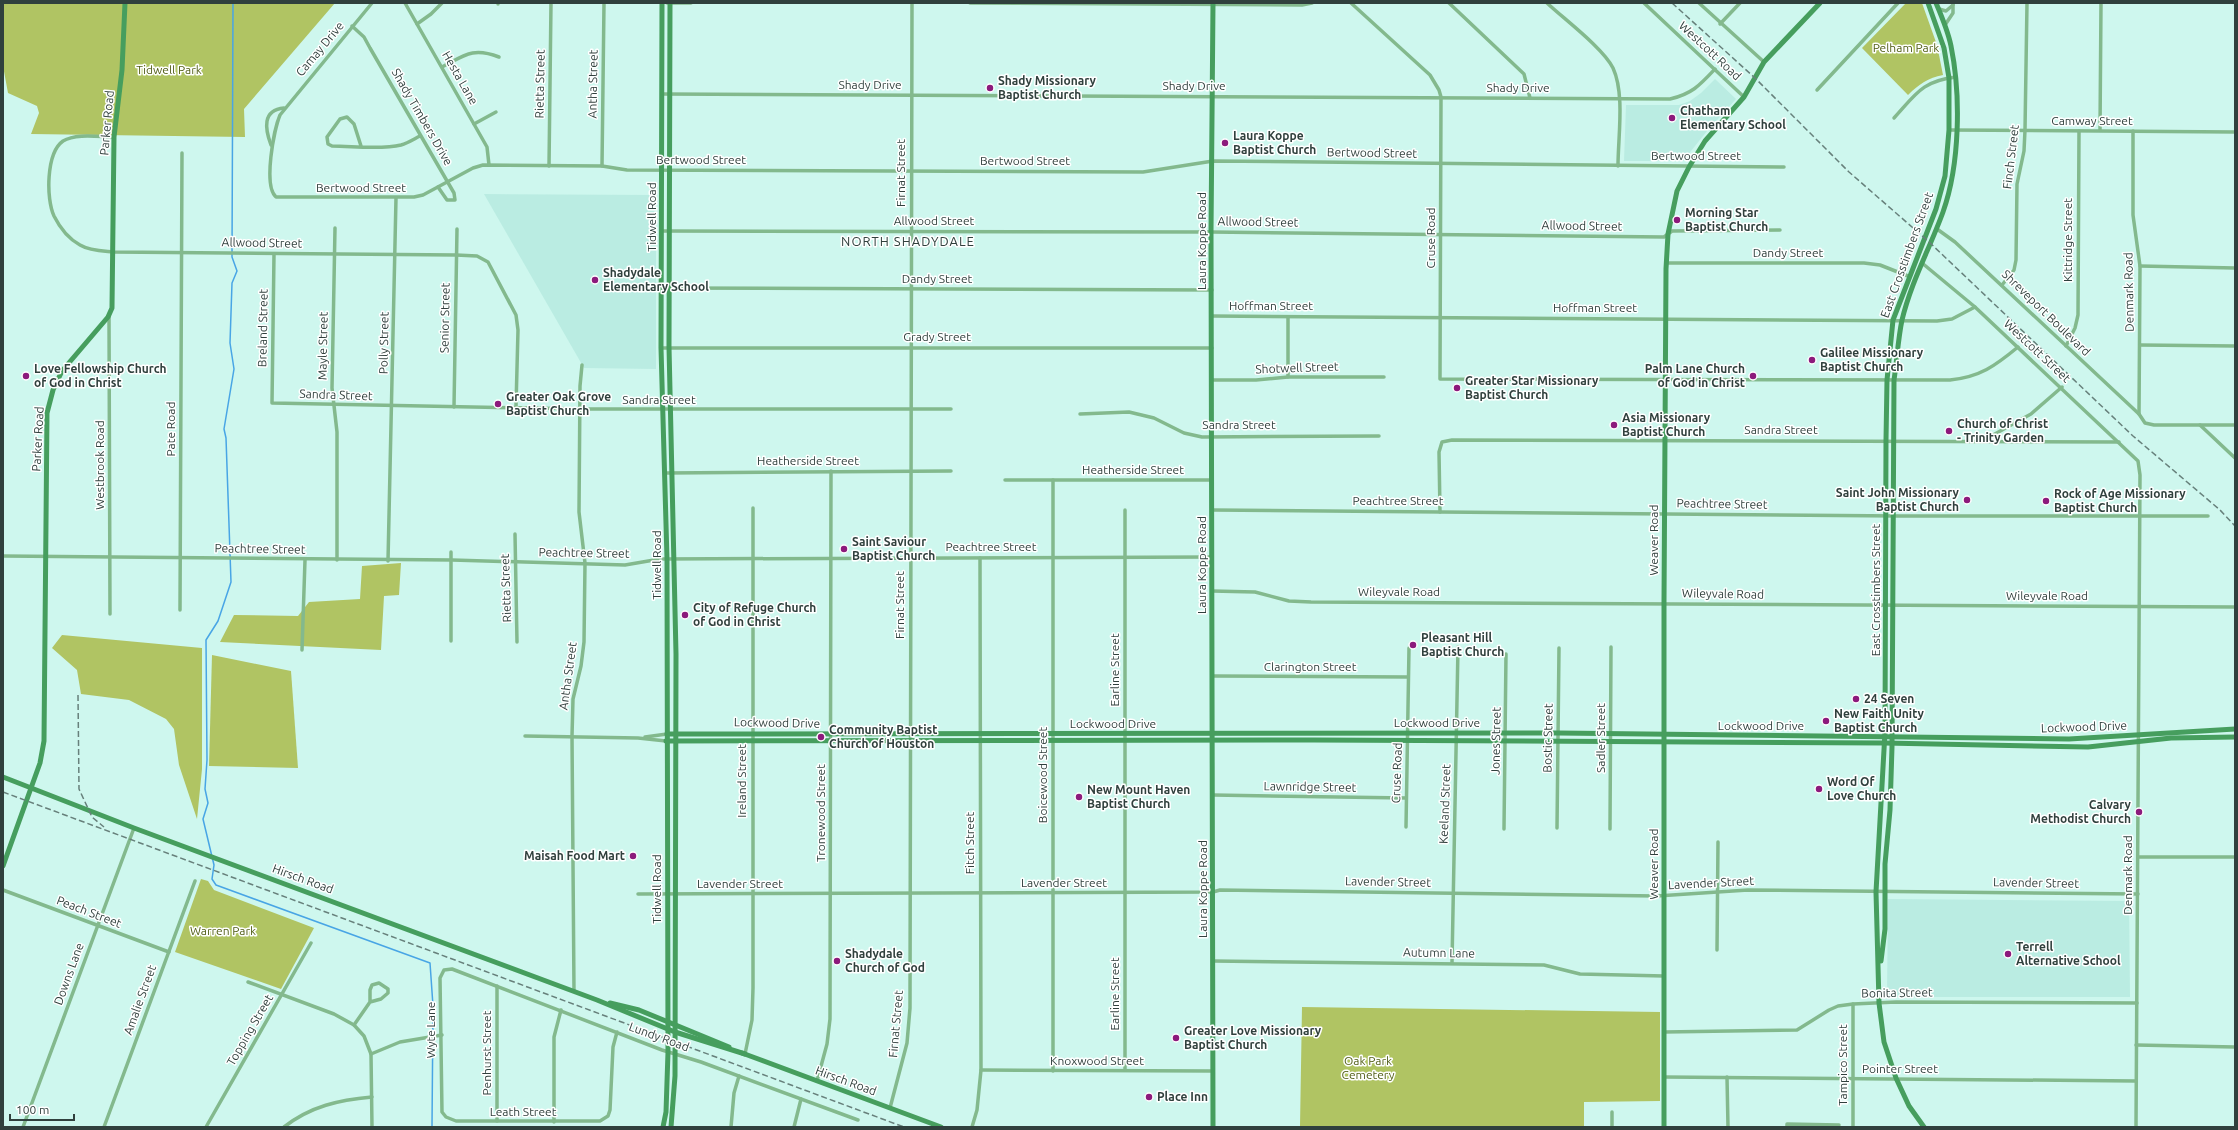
<svg xmlns="http://www.w3.org/2000/svg" width="2238" height="1130" viewBox="0 0 2238 1130" font-family="Ubuntu,sans-serif">
  <style>
    .built { fill: #baece2 }
    .green { fill: #b0c463 }
    .lines { fill: none; stroke-linecap: round; stroke-linejoin: round }
    .stream { stroke: #48a5e5; stroke-width: 1.5 }
    .street { stroke: #83b98d; stroke-width: 3.5 }
    .secondary { stroke: #469e5e; stroke-width: 5 }
    .rail { stroke: #67807b; stroke-width: 1.5; stroke-dasharray: 6 3; stroke-linecap: butt }
    .poi-dot { fill: #8c1a7c; stroke: #fff; stroke-width: 1.5 }
    .labels { text-anchor: middle; stroke-width: 3; stroke-linejoin: round; paint-order: stroke }
    .park-label { font-size: 12px; fill: #525f17; stroke: #fff }
    .street-label { font-size: 12px; fill: #30403d; stroke: #fff }
    .poi-label { font-size: 12px; font-weight: bold; fill: #30403d; stroke: #fff; text-anchor: start }
    .neighbourhood-label { font-size: 13px; letter-spacing: 1px; fill: #30403d; stroke: #fff }
  </style>
  <rect width="100%" height="100%" fill="#cef7ee"/>
  <g class="built">
    <path d="M1715,79L1736,99L1707,131L1683,161H1624L1626,105H1679L1690,101L1701,93Z"/>
    <path d="M484,194L656,195V369L584,368Z"/>
    <path d="M1888,899L2129,901L2130,997H1891L1887,995Z"/>
  </g>
  <g class="green">
    <path d="M3,3H335L244,109L245,137L31,134L39,113L37,106L8,93L3,66Z"/>
    <path d="M1906,3H1922L1937,45L1943,75C1928,78 1919,84 1908,95L1862,48Z"/>
    <path d="M401,563L399,595L384,596L381,650L220,642L234,615L298,616L309,602L360,599L362,566Z"/>
    <path d="M62,635L202,648V769L197,819L179,765L174,729L166,719L129,700L81,694L77,670L52,648Z"/>
    <path d="M212,655L291,671L298,768L209,766Z"/>
    <path d="M201,879L208,881L214,890L314,928L281,989L175,952Z"/>
    <path d="M1302,1007L1660,1012V1101L1584,1102V1127H1300Z"/>
  </g>
  <g class="lines">
    <path class="stream" d="M233,3L232,257L237,271L232,283L230,343L234,369L224,429L226,438L231,582L218,621L206,640L207,760L205,789L208,803L203,819L214,865L212,879L216,885L430,963L433,1006L432,1127"/>
    <g class="street">
      <path d="M372,3L280,115C274,129 263,186 276,197H414L423,195L473,168L483,165L602,166L627,170L1143,172L1213,161L1784,167"/>
      <path d="M405,3L487,147L489,165"/>
      <path d="M667,3H691"/>
      <path d="M970,3L1302,5L1312,3"/>
      <path d="M1351,3L1430,75L1439,90L1441,97L1440,379L1950,380C1980,377 1995,366 2018,347"/>
      <path d="M1449,3L1524,74L1530,98"/>
      <path d="M1547,3C1564,19 1603,48 1613,68C1625,94 1618,137 1618,166"/>
      <path d="M1644,3L1744,97"/>
      <path d="M1699,3L1764,62"/>
      <path d="M498,4V3"/>
      <path d="M1939,9L1946,11L1953,5"/>
      <path d="M417,24L431,14L442,3"/>
      <path d="M1720,24L1740,3"/>
      <path d="M1945,25L1953,13V3"/>
      <path d="M352,26L364,37L370,48L454,193L455,200H447L438,187"/>
      <path d="M442,67C465,55 473,47 499,57"/>
      <path d="M1817,90L1898,3"/>
      <path d="M662,94L1670,99C1692,94 1700,85 1715,69"/>
      <path d="M1894,118C1916,94 1922,81 1956,77"/>
      <path d="M474,124L496,112"/>
      <path d="M1949,130L2235,132"/>
      <path d="M2100,130L2101,3"/>
      <path d="M2133,131V215L2140,266L2139,414L2145,423L2154,425H2235"/>
      <path d="M114,137C100,137 76,133 63,141C46,153 46,199 54,216C60,228 69,239 80,245C90,251 103,251 113,252L456,255L477,256L488,262L516,315L518,330L516,406"/>
      <path d="M271,145C265,129 262,110 284,108"/>
      <path d="M361,146L354,124L347,117L340,119L327,137L328,144L332,146C352,146 381,150 401,145C408,143 414,139 420,136"/>
      <path d="M549,166L551,3"/>
      <path d="M602,166L604,3"/>
      <path d="M335,228L332,388L337,432V560"/>
      <path d="M1937,229L1955,242L2139,414"/>
      <path d="M662,231L1211,232L1664,237L1672,231L1780,230"/>
      <path d="M274,254L272,403L580,409H951"/>
      <path d="M1666,263H1864L1880,265L1908,276"/>
      <path d="M1922,263L1975,307L2138,461L2140,475L2136,1127"/>
      <path d="M2140,266L2235,268"/>
      <path d="M2002,285L2014,270L2016,260L2017,184L2024,151L2025,130L2027,3"/>
      <path d="M662,288L1212,290"/>
      <path d="M109,316L110,614"/>
      <path d="M1212,316L1937,321L1952,319L1975,307"/>
      <path d="M2140,345L2235,346"/>
      <path d="M2066,346L2075,328L2078,315L2079,131"/>
      <path d="M661,348H1212"/>
      <path d="M1288,377V317"/>
      <path d="M1212,380H1256L1288,377H1384"/>
      <path d="M454,407L457,229"/>
      <path d="M1080,414L1129,412L1154,418L1184,433L1202,437L1379,436"/>
      <path d="M2200,425L2235,458"/>
      <path d="M1984,440L2031,414L2062,387"/>
      <path d="M666,473L951,471"/>
      <path d="M1005,480H1212"/>
      <path d="M1053,480V1071"/>
      <path d="M1212,510L1900,516H2208"/>
      <path d="M1440,512L1439,452L1442,442L1452,440L2119,442"/>
      <path d="M515,534L517,642"/>
      <path d="M451,552V641"/>
      <path d="M3,556L452,560L625,565L660,559L1212,557"/>
      <path d="M388,561L396,198"/>
      <path d="M1212,591L1255,592L1289,601L1311,602L2235,607"/>
      <path d="M180,610L182,153"/>
      <path d="M302,650L305,560"/>
      <path d="M1213,676L1408,677"/>
      <path d="M525,736L638,738L666,741"/>
      <path d="M645,737L667,734"/>
      <path d="M1213,795L1406,798"/>
      <path d="M1406,827L1409,648"/>
      <path d="M1557,828L1559,648"/>
      <path d="M1504,829L1506,654"/>
      <path d="M1610,829L1611,647"/>
      <path d="M2138,857H2235"/>
      <path d="M3,890L169,952"/>
      <path d="M638,894L1213,892L1220,890L1657,896L1748,890L2138,894"/>
      <path d="M1717,950L1718,842"/>
      <path d="M1213,961L1544,965L1580,974L1664,976"/>
      <path d="M1452,963L1458,647"/>
      <path d="M248,982L334,1014L354,1025L364,1036L371,1054L372,1127"/>
      <path d="M574,991L572,736L573,699L581,666L584,642L585,563L579,512L580,386L582,365"/>
      <path d="M1853,1004V1127"/>
      <path d="M354,1025L370,1002V990L372,985L379,983L388,989V993L381,999L370,1002"/>
      <path d="M617,1032L613,1047L610,1110L608,1116L600,1121H456L446,1117L442,1112L440,978L444,970L452,969L662,1050L701,1062L858,1120"/>
      <path d="M1664,1032L1797,1030L1829,1010L1838,1006L1853,1004L1896,1002L2137,1003"/>
      <path d="M2136,1045L2235,1047"/>
      <path d="M371,1054L400,1042L442,1035"/>
      <path d="M745,1054L752,1020L753,988V508"/>
      <path d="M981,1070L1213,1071"/>
      <path d="M1125,1070V510"/>
      <path d="M1664,1077L2136,1081"/>
      <path d="M1727,1077L1728,1127"/>
      <path d="M817,1081L827,1044L830,1019L831,471"/>
      <path d="M890,1108L907,1043L910,1008L912,3"/>
      <path d="M497,1121V986"/>
      <path d="M554,1122V1037L561,1010"/>
      <path d="M23,1127L134,828"/>
      <path d="M104,1127L195,881"/>
      <path d="M206,1127L311,943"/>
      <path d="M284,1127C311,1106 339,1100 372,1097"/>
      <path d="M731,1127L734,1093L739,1076"/>
      <path d="M794,1127L801,1099"/>
      <path d="M972,1127L977,1110L981,1070L980,558"/>
      <path d="M1612,1127V1112"/>
      <path d="M1787,1127V1124L1839,1125"/>
    </g>
    <g class="secondary">
      <path d="M662,3L661,348L667,559L668,1052L666,1112L663,1127"/>
      <path d="M670,3L669,347L676,654L675,1076L671,1127"/>
      <path d="M667,734L1558,733L2069,739L2235,729"/>
      <path d="M666,741L1314,740L1884,743L2088,747L2171,738L2235,737"/>
      <path d="M3,777L134,828L597,1000L675,1032L745,1054"/>
      <path d="M3,866L40,763L44,741L47,413L53,390L62,371L108,317L112,308L114,137L122,70L125,3"/>
      <path d="M1881,961L1885,929V864L1890,810L1892,747L1894,380C1897,360 1898,339 1902,320C1911,282 1930,248 1943,212C1960,164 1961,95 1951,46C1948,31 1942,17 1936,3"/>
      <path d="M610,1003L639,1010L729,1047"/>
      <path d="M742,1053L941,1127"/>
      <path d="M1213,1127L1211,232L1213,3"/>
      <path d="M1664,1127V603L1666,269L1668,234L1677,191L1689,167L1705,141L1744,97L1764,62L1820,3"/>
      <path d="M1924,1127L1909,1106L1896,1078L1884,1042L1879,1003L1876,892L1885,732L1886,440L1887,380L1893,320L1936,209L1945,176L1949,130V78L1944,48L1928,3"/>
    </g>
    <g class="rail">
      <path d="M1672,3L1755,78L1849,172L1928,241L2133,436L2220,510L2235,526"/>
      <path d="M78,695L79,789L92,817L104,827"/>
      <path d="M3,792L904,1127"/>
    </g>
  </g>
  <g class="poi-dot">
    <circle cx="990" cy="88" r="4"/>
    <circle cx="1672" cy="118" r="4"/>
    <circle cx="1225" cy="143" r="4"/>
    <circle cx="1677" cy="220" r="4"/>
    <circle cx="595" cy="280" r="4"/>
    <circle cx="1812" cy="360" r="4"/>
    <circle cx="26" cy="376" r="4"/>
    <circle cx="1753" cy="376" r="4"/>
    <circle cx="1457" cy="388" r="4"/>
    <circle cx="498" cy="404" r="4"/>
    <circle cx="1614" cy="425" r="4"/>
    <circle cx="1949" cy="431" r="4"/>
    <circle cx="1967" cy="500" r="4"/>
    <circle cx="2046" cy="501" r="4"/>
    <circle cx="844" cy="549" r="4"/>
    <circle cx="685" cy="615" r="4"/>
    <circle cx="1413" cy="645" r="4"/>
    <circle cx="1856" cy="699" r="4"/>
    <circle cx="1826" cy="721" r="4"/>
    <circle cx="821" cy="737" r="4"/>
    <circle cx="1819" cy="789" r="4"/>
    <circle cx="1079" cy="797" r="4"/>
    <circle cx="2139" cy="812" r="4"/>
    <circle cx="633" cy="856" r="4"/>
    <circle cx="2008" cy="954" r="4"/>
    <circle cx="837" cy="961" r="4"/>
    <circle cx="1176" cy="1038" r="4"/>
    <circle cx="1149" cy="1097" r="4"/>
  </g>
  <g class="labels">
    <g class="park-label">
      <text x="1906" y="52">Pelham Park</text>
      <text x="169" y="74">Tidwell Park</text>
      <text x="223" y="935">Warren Park</text>
      <text x="1368" y="1065">Oak Park<tspan x="1368" dy="14">Cemetery</tspan></text>
    </g>
    <g class="street-label">
      <text transform="translate(320 49) rotate(-50)" y="4">Camay Drive</text>
      <text transform="translate(1710 51) rotate(43)" y="4">Westcott Road</text>
      <text transform="translate(460 78) rotate(60)" y="4">Hesta Lane</text>
      <text transform="translate(540 84) rotate(-89)" y="4">Rietta Street</text>
      <text transform="translate(593 84) rotate(-89)" y="4">Antha Street</text>
      <text x="870" y="89">Shady Drive</text>
      <text x="1194" y="90">Shady Drive</text>
      <text x="1518" y="92">Shady Drive</text>
      <text transform="translate(422 117) rotate(60)" y="4">Shady Timbers Drive</text>
      <text x="2092" y="125">Camway Street</text>
      <text transform="translate(107 123) rotate(-85)" y="4">Parker Road</text>
      <text transform="translate(1372 153) rotate(1)" y="4">Bertwood Street</text>
      <text x="1696" y="160">Bertwood Street</text>
      <text transform="translate(2011 157) rotate(-83)" y="4">Finch Street</text>
      <text x="701" y="164">Bertwood Street</text>
      <text x="1025" y="165">Bertwood Street</text>
      <text transform="translate(901 173) rotate(-90)" y="4">Firnat Street</text>
      <text x="361" y="192">Bertwood Street</text>
      <text transform="translate(652 217) rotate(-90)" y="4">Tidwell Road</text>
      <text x="934" y="225">Allwood Street</text>
      <text transform="translate(1258 222) rotate(1)" y="4">Allwood Street</text>
      <text transform="translate(1582 226) rotate(1)" y="4">Allwood Street</text>
      <text transform="translate(1431 238) rotate(-90)" y="4">Cruse Road</text>
      <text transform="translate(2068 240) rotate(-90)" y="4">Kittridge Street</text>
      <text transform="translate(1202 241) rotate(-90)" y="4">Laura Koppe Road</text>
      <text transform="translate(262 243) rotate(1)" y="4">Allwood Street</text>
      <text x="1788" y="257">Dandy Street</text>
      <text transform="translate(1907 255) rotate(-70)" y="4">East Crosstimbers Street</text>
      <text x="937" y="283">Dandy Street</text>
      <text transform="translate(2129 292) rotate(-91)" y="4">Denmark Road</text>
      <text x="1271" y="310">Hoffman Street</text>
      <text x="1595" y="312">Hoffman Street</text>
      <text transform="translate(2046 313) rotate(44)" y="4">Shreveport Boulevard</text>
      <text transform="translate(445 318) rotate(-89)" y="4">Senior Street</text>
      <text transform="translate(263 328) rotate(-89)" y="4">Breland Street</text>
      <text x="937" y="341">Grady Street</text>
      <text transform="translate(384 343) rotate(-89)" y="4">Polly Street</text>
      <text transform="translate(323 346) rotate(-89)" y="4">Mayle Street</text>
      <text transform="translate(2037 351) rotate(43)" y="4">Westcott Street</text>
      <text transform="translate(1297 368) rotate(-2)" y="4">Shotwell Street</text>
      <text transform="translate(336 395) rotate(2)" y="4">Sandra Street</text>
      <text x="659" y="404">Sandra Street</text>
      <text x="1239" y="429">Sandra Street</text>
      <text transform="translate(171 429) rotate(-90)" y="4">Pate Road</text>
      <text x="1781" y="434">Sandra Street</text>
      <text transform="translate(38 439) rotate(-87)" y="4">Parker Road</text>
      <text x="808" y="465">Heatherside Street</text>
      <text transform="translate(100 465) rotate(-90)" y="4">Westbrook Road</text>
      <text x="1133" y="474">Heatherside Street</text>
      <text x="1398" y="505">Peachtree Street</text>
      <text transform="translate(1722 504) rotate(1)" y="4">Peachtree Street</text>
      <text transform="translate(1654 540) rotate(-90)" y="4">Weaver Road</text>
      <text x="991" y="551">Peachtree Street</text>
      <text transform="translate(260 549) rotate(1)" y="4">Peachtree Street</text>
      <text transform="translate(584 553) rotate(1)" y="4">Peachtree Street</text>
      <text transform="translate(657 565) rotate(-90)" y="4">Tidwell Road</text>
      <text transform="translate(1202 565) rotate(-90)" y="4">Laura Koppe Road</text>
      <text transform="translate(506 588) rotate(-92)" y="4">Rietta Street</text>
      <text transform="translate(1876 590) rotate(-90)" y="4">East Crosstimbers Street</text>
      <text x="1399" y="596">Wileyvale Road</text>
      <text transform="translate(1723 594) rotate(1)" y="4">Wileyvale Road</text>
      <text x="2047" y="600">Wileyvale Road</text>
      <text transform="translate(900 605) rotate(-90)" y="4">Firnat Street</text>
      <text x="1310" y="671">Clarington Street</text>
      <text transform="translate(1115 670) rotate(-90)" y="4">Earline Street</text>
      <text transform="translate(568 676) rotate(-82)" y="4">Antha Street</text>
      <text transform="translate(777 723) rotate(1)" y="4">Lockwood Drive</text>
      <text x="1437" y="727">Lockwood Drive</text>
      <text x="1113" y="728">Lockwood Drive</text>
      <text x="1761" y="730">Lockwood Drive</text>
      <text transform="translate(2084 727) rotate(-2)" y="4">Lockwood Drive</text>
      <text transform="translate(1548 738) rotate(-89)" y="4">Bostic Street</text>
      <text transform="translate(1601 738) rotate(-90)" y="4">Sadler Street</text>
      <text transform="translate(1496 741) rotate(-89)" y="4">Jones Street</text>
      <text transform="translate(1397 773) rotate(-88)" y="4">Cruse Road</text>
      <text transform="translate(1043 775) rotate(-90)" y="4">Boicewood Street</text>
      <text transform="translate(742 781) rotate(-90)" y="4">Ireland Street</text>
      <text transform="translate(1310 787) rotate(1)" y="4">Lawnridge Street</text>
      <text transform="translate(1445 804) rotate(-88)" y="4">Keeland Street</text>
      <text transform="translate(821 813) rotate(-90)" y="4">Tronewood Street</text>
      <text transform="translate(970 843) rotate(-90)" y="4">Fitch Street</text>
      <text transform="translate(1654 864) rotate(-90)" y="4">Weaver Road</text>
      <text transform="translate(2128 875) rotate(-90)" y="4">Denmark Road</text>
      <text transform="translate(303 879) rotate(20)" y="4">Hirsch Road</text>
      <text transform="translate(1388 882) rotate(1)" y="4">Lavender Street</text>
      <text x="1064" y="887">Lavender Street</text>
      <text transform="translate(1711 883) rotate(-3)" y="4">Lavender Street</text>
      <text transform="translate(2036 883) rotate(1)" y="4">Lavender Street</text>
      <text x="740" y="888">Lavender Street</text>
      <text transform="translate(657 889) rotate(-90)" y="4">Tidwell Road</text>
      <text transform="translate(1203 889) rotate(-90)" y="4">Laura Koppe Road</text>
      <text transform="translate(89 912) rotate(21)" y="4">Peach Street</text>
      <text transform="translate(1439 953) rotate(1)" y="4">Autumn Lane</text>
      <text transform="translate(69 974) rotate(-70)" y="4">Downs Lane</text>
      <text transform="translate(1897 993) rotate(-1)" y="4">Bonita Street</text>
      <text transform="translate(1115 994) rotate(-90)" y="4">Earline Street</text>
      <text transform="translate(140 1000) rotate(-70)" y="4">Amalie Street</text>
      <text transform="translate(896 1024) rotate(-85)" y="4">Firnat Street</text>
      <text transform="translate(250 1030) rotate(-60)" y="4">Topping Street</text>
      <text transform="translate(431 1030) rotate(-90)" y="4">Wyte Lane</text>
      <text transform="translate(659 1037) rotate(20)" y="4">Lundy Road</text>
      <text transform="translate(487 1053) rotate(-90)" y="4">Penhurst Street</text>
      <text x="1097" y="1065">Knoxwood Street</text>
      <text transform="translate(1843 1065) rotate(-90)" y="4">Tampico Street</text>
      <text x="1900" y="1073">Pointer Street</text>
      <text transform="translate(846 1081) rotate(20)" y="4">Hirsch Road</text>
      <text x="523" y="1116">Leath Street</text>
    </g>
    <g class="poi-label">
      <text x="998" y="85">Shady Missionary<tspan x="998" dy="14">Baptist Church</tspan></text>
      <text x="1680" y="115">Chatham<tspan x="1680" dy="14">Elementary School</tspan></text>
      <text x="1233" y="140">Laura Koppe<tspan x="1233" dy="14">Baptist Church</tspan></text>
      <text x="1685" y="217">Morning Star<tspan x="1685" dy="14">Baptist Church</tspan></text>
      <text x="603" y="277">Shadydale<tspan x="603" dy="14">Elementary School</tspan></text>
      <text x="1820" y="357">Galilee Missionary<tspan x="1820" dy="14">Baptist Church</tspan></text>
      <text x="34" y="373">Love Fellowship Church<tspan x="34" dy="14">of God in Christ</tspan></text>
      <text x="1745" y="373" text-anchor="end">Palm Lane Church<tspan x="1745" dy="14">of God in Christ</tspan></text>
      <text x="1465" y="385">Greater Star Missionary<tspan x="1465" dy="14">Baptist Church</tspan></text>
      <text x="506" y="401">Greater Oak Grove<tspan x="506" dy="14">Baptist Church</tspan></text>
      <text x="1622" y="422">Asia Missionary<tspan x="1622" dy="14">Baptist Church</tspan></text>
      <text x="1957" y="428">Church of Christ<tspan x="1957" dy="14">- Trinity Garden</tspan></text>
      <text x="1959" y="497" text-anchor="end">Saint John Missionary<tspan x="1959" dy="14">Baptist Church</tspan></text>
      <text x="2054" y="498">Rock of Age Missionary<tspan x="2054" dy="14">Baptist Church</tspan></text>
      <text x="852" y="546">Saint Saviour<tspan x="852" dy="14">Baptist Church</tspan></text>
      <text x="693" y="612">City of Refuge Church<tspan x="693" dy="14">of God in Christ</tspan></text>
      <text x="1421" y="642">Pleasant Hill<tspan x="1421" dy="14">Baptist Church</tspan></text>
      <text x="1864" y="703">24 Seven</text>
      <text x="1834" y="718">New Faith Unity<tspan x="1834" dy="14">Baptist Church</tspan></text>
      <text x="829" y="734">Community Baptist<tspan x="829" dy="14">Church of Houston</tspan></text>
      <text x="1827" y="786">Word Of<tspan x="1827" dy="14">Love Church</tspan></text>
      <text x="1087" y="794">New Mount Haven<tspan x="1087" dy="14">Baptist Church</tspan></text>
      <text x="2131" y="809" text-anchor="end">Calvary<tspan x="2131" dy="14">Methodist Church</tspan></text>
      <text x="625" y="860" text-anchor="end">Maisah Food Mart</text>
      <text x="2016" y="951">Terrell<tspan x="2016" dy="14">Alternative School</tspan></text>
      <text x="845" y="958">Shadydale<tspan x="845" dy="14">Church of God</tspan></text>
      <text x="1184" y="1035">Greater Love Missionary<tspan x="1184" dy="14">Baptist Church</tspan></text>
      <text x="1157" y="1101">Place Inn</text>
    </g>
    <g class="neighbourhood-label">
      <text x="908" y="246">NORTH SHADYDALE</text>
    </g>
  </g>
  <rect width="2238" height="1130" fill="none" stroke="#30403d" stroke-width="8"/>
  <path d="M10 1114v6h64v-6" fill="none" stroke="#30403d" stroke-width="2"/>
  <text x="16" y="1114" font-size="12" fill="#30403d" stroke="#ffffff" stroke-width="3" paint-order="stroke">100 m</text>
</svg>
